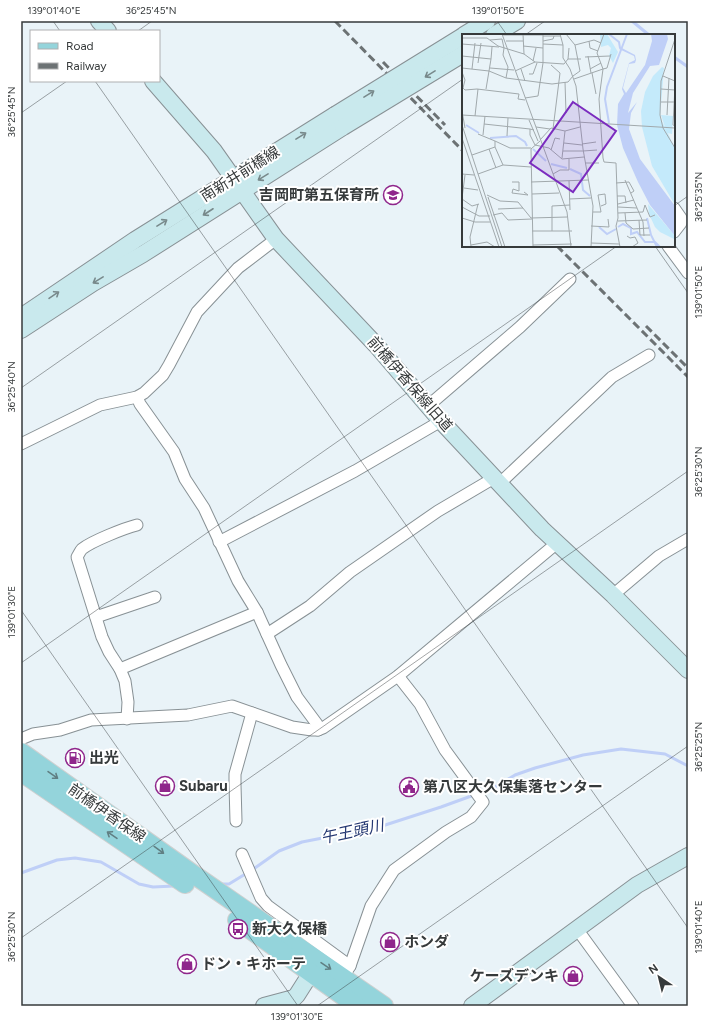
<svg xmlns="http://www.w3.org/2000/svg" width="709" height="1027" viewBox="0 0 709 1027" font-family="Figtree,'Noto Sans JP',sans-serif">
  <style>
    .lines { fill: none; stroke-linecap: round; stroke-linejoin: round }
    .stream { stroke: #bfcff7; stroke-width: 3 }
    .street-casing { stroke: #889195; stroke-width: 13 }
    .secondary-casing { stroke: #889195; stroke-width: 18 }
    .primary-casing { stroke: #cfd0d0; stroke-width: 20 }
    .street { stroke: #fff; stroke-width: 11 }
    .secondary { stroke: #c9e9ed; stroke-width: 16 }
    .primary { stroke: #94d4db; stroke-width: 18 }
    .rail { stroke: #6c7274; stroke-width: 3; stroke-dasharray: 8 4; stroke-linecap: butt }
    .secondary-bridge-casing { stroke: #889195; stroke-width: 18; stroke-linecap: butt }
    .secondary-bridge { stroke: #c9e9ed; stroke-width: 16 }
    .oneway { stroke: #78898b }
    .oneway2 { stroke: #607f83 }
    .ticks { fill: none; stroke: #363a3b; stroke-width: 1; stroke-opacity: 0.45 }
    .labels { text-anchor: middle; stroke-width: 4; stroke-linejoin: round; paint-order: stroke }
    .street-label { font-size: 15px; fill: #363a3b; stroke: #fff }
    .poi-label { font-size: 15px; font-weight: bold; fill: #363a3b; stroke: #fff; text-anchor: start }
    .water-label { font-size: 16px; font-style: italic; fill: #253872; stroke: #fff }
    .inset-river { fill: none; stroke: #bfcff7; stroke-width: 2 }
    .inset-road { fill: none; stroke: #a1a9ac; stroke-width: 1 }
    .view { fill: #7b2cbf; fill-opacity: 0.15; stroke: #7b2cbf; stroke-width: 2 }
    .inset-edge { fill: none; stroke: #363a3b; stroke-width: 2 }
    .neatline { fill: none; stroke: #363a3b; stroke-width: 1.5 }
    .ticks-label { font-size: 10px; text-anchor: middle; fill: #363a3b }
  </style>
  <rect width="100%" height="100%" fill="#e9f3f8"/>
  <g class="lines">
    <g class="stream">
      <path d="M632,21L649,35"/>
      <path d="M674,57L688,67"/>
      <path d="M479,793L493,788L515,775L535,768L583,755L621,749L665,754L688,766"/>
      <path d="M252,870L279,851L302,842L379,827L441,807L474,795"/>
      <path d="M21,873L57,860L75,858L101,862L139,884L153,887L174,886"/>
      <path d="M220,884H229L247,873"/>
    </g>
    <g class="street-casing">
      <g id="street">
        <path d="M674,208L681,218V223L674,232"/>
        <path d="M668,246L688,273"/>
        <path d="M137,397L140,404L174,452L185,479L204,508L238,581L257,612L281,665L297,697L317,724L318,730"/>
        <path d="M428,406L520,327L570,279"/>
        <path d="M21,444L100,405L137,397L144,393L163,375L169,365L197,312L238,268L276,239"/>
        <path d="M499,484L612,377L649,355"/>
        <path d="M219,542L355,471L441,421"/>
        <path d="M613,595L659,556L688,539"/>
        <path d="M96,617L155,597"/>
        <path d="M267,634L310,606L350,572L438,511L494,478"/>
        <path d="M120,669L257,612"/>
        <path d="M127,719L128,702L125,681L120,669L109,652L102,637L77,557C79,554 80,551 82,549C92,541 125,528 137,525"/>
        <path d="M21,739L33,734L60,730L91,720L188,715L232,706L292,727L312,730H318L323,728L398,676L557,543"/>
        <path d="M236,821L235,785V774L252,713"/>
        <path d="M242,854L261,898L268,906L350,966"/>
        <path d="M577,929L633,1006"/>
        <path d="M343,977L350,966L371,906L394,870L446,832L471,817L483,802L445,750L420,704L398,676"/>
      </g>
    </g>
    <g class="secondary-casing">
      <g id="secondary">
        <path d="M99,21L108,31"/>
        <path d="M464,35L487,21"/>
        <path d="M494,35L517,21"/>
        <path d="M153,81L214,151L276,239L376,345L441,421L542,529L613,595L688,670"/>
        <path d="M21,317L135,240L335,115"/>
        <path d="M21,330L93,283L143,254L343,127"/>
        <path d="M264,1006L294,998L297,995L311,973"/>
        <path d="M472,1006L637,885L688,856"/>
      </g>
    </g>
    <g class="primary-casing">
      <g id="primary">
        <path d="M21,752L193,874L384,1006"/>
        <path d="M21,772L185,884"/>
        <path d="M237,920L357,1006"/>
      </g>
    </g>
    <use href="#street" class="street"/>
    <use href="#secondary" class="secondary"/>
    <use href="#primary" class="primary"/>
    <g class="rail">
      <path d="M335,21L463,151"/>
      <path d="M383,62L445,125"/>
      <path d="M557,246L688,377"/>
      <path d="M646,326L688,368"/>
    </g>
    <g class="secondary-bridge-casing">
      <g id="secondary-bridge">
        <path d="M335,115L463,36"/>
        <path d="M343,127L463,54"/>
      </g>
    </g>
    <use href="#secondary-bridge" class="secondary-bridge"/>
  </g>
  <defs><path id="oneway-shaft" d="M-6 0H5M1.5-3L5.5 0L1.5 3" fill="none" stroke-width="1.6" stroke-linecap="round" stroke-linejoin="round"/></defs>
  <g class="oneway">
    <use href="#oneway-shaft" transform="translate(430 74) rotate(148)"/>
    <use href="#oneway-shaft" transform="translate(369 94) rotate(-32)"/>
    <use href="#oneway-shaft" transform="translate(301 136) rotate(-32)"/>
    <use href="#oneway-shaft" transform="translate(263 177) rotate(148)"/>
    <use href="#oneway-shaft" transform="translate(208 212) rotate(147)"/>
    <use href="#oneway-shaft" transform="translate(162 223) rotate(-32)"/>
    <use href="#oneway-shaft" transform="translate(98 280) rotate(149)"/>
    <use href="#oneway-shaft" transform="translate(54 295) rotate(-34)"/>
  </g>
  <g class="oneway2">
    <use href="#oneway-shaft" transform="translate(53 775) rotate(35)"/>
    <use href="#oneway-shaft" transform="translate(112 835) rotate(-146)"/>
    <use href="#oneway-shaft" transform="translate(159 850) rotate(36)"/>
    <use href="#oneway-shaft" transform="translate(326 966) rotate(34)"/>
  </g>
  <path class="ticks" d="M53,21L60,31M497,21L507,35M138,31L152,21M525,35L545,21M95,81L688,928M21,113L67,81M674,206L688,196M655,246L688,293M21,388L463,79M21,610L298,1006M21,663L617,246M21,938L688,471M317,1006L688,746"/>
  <defs>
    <g id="school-ring" transform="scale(1)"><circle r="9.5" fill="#fff" stroke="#8f268b" stroke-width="1.5"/><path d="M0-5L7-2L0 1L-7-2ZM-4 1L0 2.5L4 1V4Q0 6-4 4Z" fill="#8f268b"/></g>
    <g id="fuel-ring" transform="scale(1)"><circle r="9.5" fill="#fff" stroke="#8f268b" stroke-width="1.5"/><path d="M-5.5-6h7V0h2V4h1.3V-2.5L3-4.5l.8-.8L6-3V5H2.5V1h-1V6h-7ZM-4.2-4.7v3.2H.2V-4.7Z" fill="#8f268b"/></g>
    <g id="shop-ring" transform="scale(1)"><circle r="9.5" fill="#fff" stroke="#8f268b" stroke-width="1.5"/><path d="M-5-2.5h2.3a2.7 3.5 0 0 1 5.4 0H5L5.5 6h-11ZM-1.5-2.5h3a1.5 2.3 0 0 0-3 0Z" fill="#8f268b"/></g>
    <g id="civic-ring" transform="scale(1)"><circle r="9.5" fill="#fff" stroke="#8f268b" stroke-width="1.5"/><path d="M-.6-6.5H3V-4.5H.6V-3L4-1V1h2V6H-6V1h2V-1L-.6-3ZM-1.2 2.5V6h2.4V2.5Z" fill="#8f268b"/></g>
    <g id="bus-ring" transform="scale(1)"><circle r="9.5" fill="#fff" stroke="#8f268b" stroke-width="1.5"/><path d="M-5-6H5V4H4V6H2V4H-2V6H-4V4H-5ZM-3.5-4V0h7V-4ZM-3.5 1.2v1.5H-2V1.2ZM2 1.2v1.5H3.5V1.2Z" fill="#8f268b"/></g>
  </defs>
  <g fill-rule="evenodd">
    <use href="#school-ring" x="393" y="195"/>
    <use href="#fuel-ring" x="75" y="758"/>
    <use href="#shop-ring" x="165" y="786"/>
    <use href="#civic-ring" x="409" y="787"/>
    <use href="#bus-ring" x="238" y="929"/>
    <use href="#shop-ring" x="390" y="942"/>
    <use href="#shop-ring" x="187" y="964"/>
    <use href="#shop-ring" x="573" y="976"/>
  </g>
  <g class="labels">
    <g class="street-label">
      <text transform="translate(240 174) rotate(-32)" y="5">南新井前橋線</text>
      <text transform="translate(410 384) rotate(49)" y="5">前橋伊香保線旧道</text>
      <text transform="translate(107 813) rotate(35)" y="5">前橋伊香保線</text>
    </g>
    <g class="poi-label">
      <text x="379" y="200" text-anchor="end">吉岡町第五保育所</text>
      <text x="89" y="763">出光</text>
      <text x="179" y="791">Subaru</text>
      <text x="423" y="792">第八区大久保集落センター</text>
      <text x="252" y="934">新大久保橋</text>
      <text x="404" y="947">ホンダ</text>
      <text x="201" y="969">ドン・キホーテ</text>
      <text x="559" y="981" text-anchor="end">ケーズデンキ</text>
    </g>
    <g class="water-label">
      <text transform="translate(352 831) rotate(-12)" y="6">午王頭川</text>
    </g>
  </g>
  <g transform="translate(462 34)">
    <rect width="213" height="213" fill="#e9f3f8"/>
    <path d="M200,33L202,34L198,83L213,114V171L190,132L180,93L179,77L183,58L191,42Z" fill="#c4eafb"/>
    <path d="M138,0H145L156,18L151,29L147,22L149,14L146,11L139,13Z" fill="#c4eafb"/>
    <path d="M199,81L211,82L210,100L205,99ZM186,170L213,202L212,205L198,198L193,193L187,180Z" fill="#c4eafb"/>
    <path d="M189,0H205L206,5L197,31L188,32L171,59L166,79L175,68L169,79L167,95L178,125L213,172V202L188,171L176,148L161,114L155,91L156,70L162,60L160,55L167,29L173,26L172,22L157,15L158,13L173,21L174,26L173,29L167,30L161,54L164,59L183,31L190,7Z" fill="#bfcff7"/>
    <path class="inset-river" d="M147,0L157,8L158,14M147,89L143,65L145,53L165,0M4,91L17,99M28,104L54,102L63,108L65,112M71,115L84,127M89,130L105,134M108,135L119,140L121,156L128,162M185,184L189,201L195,213M137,193L145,200L154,195M156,193L161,190L169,194V200L175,198L183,208H193L198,213"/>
    <path class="inset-road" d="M40,0L105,178L109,213M61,0L62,20M98,0L101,11V24L108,35L114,52L121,115L131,172L129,213M104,0L113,11M142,0L135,19L141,35L137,65L141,124L142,128L154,129L156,184L154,192L158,213M41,1H81M81,2H99M0,4H25L36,12L62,20L73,28M213,5L199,47L198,81L201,94L213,114M28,6L40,5L42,14M44,7H61M81,7L91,5L92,2M127,7L128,14L136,17M0,10L37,13M81,10L101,11M61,12L81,14M42,14L41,21L46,33L44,44M0,22L29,25L24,55M126,22L129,39M123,23L148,22M29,25L30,13M106,25H119M71,27L74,14M16,29L19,9M89,31L98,39L91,95M0,34L27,37L44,44L90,50L106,48L111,42M28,34L52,36M10,35L13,9M59,35L63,47M128,35L139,29M141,35L145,34L149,20M53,37L73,28L102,30L106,25L107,14M0,38L3,46L1,54L3,56M130,39L134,60M67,40H71L75,29M111,42L118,37L113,11L132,6L139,9M201,42L213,47M112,45L141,35M103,48L104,79M213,52L211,91L213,92M199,55L213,56M3,56L15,55L57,60L56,65L63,66M63,64L76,62L81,29V0M199,68H213M0,77L3,94M0,81L213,94M205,81L207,44M13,82L16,55M67,86L76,107M22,90L68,95M0,91L40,213M74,93L88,95M72,96L68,95V101L73,111L87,114L100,125L122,123M16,100L33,107M21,101L23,82M45,102L46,84M0,104L37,213M78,106L89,94L103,97L118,93M102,109L120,111M120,110L134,108M33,113L41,131M27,115L34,134M89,116L93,104L98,105M101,117H121M121,117L135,116M10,121L33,113V107L48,114H69M100,124L103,97M123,129H137M0,140L12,141M16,140L41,131L69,133M91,140L98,136H107V125M163,146L181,188L182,202M107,147L108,176M69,148L126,146M154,149L167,148L172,157L169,159M2,154L16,156M50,159L51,155L57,157V148H50M50,159L66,161L62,158M70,160L97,159M25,161L38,167L56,168L69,184L105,183M155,162H163L164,169M26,163L43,213M0,164L3,141M0,165L10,172L17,170M107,165L129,164M156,170L172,166M139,172L144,170L143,160M0,173L17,182H28M156,173L175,174M36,175L61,174M131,178H139L136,161L143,160M156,179L181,178L183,171L188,183L193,181M163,179L164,189L171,195L187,194M31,181L40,179L46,186L70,185M0,184L13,188H28M177,186L178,201H188M156,187L185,186M129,192L147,193L146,185M70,197H110M90,197V172L108,171M165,202L168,204L173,203L176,209L170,213M129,209L157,210M9,211L25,208L33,213M71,211L110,210M9,213L8,203L16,170M71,213L69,115L78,107"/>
    <path class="view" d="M111,68L154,97L111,158L68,129Z"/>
    <rect width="213" height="213" class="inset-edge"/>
  </g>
  <rect width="709" height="1027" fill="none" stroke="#ffffff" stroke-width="44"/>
  <rect x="30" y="30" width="130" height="52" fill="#ffffff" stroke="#afb0b1"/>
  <rect x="38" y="43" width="20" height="6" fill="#94d4db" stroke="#afb0b1"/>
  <text x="66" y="50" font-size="12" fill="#363a3b">Road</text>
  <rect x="38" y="63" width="20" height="6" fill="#6c7274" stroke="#afb0b1"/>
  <text x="66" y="70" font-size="12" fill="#363a3b">Railway</text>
  <g transform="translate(659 977) rotate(325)" stroke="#ffffff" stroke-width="3" paint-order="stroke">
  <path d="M0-3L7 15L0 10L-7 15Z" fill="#363a3b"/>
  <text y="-6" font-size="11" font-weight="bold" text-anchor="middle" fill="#363a3b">N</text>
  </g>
  <rect x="22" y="22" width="665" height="983" class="neatline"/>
  <g class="ticks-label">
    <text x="54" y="14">139°01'40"E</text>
    <text x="151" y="14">36°25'45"N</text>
    <text x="498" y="14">139°01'50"E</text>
    <text transform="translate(11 112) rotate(-90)" y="4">36°25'45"N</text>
    <text transform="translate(698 197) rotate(-90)" y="4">36°25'35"N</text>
    <text transform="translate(698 292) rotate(-90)" y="4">139°01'50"E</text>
    <text transform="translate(11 387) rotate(-90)" y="4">36°25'40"N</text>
    <text transform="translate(698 472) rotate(-90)" y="4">36°25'30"N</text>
    <text transform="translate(11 612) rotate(-90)" y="4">139°01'30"E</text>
    <text transform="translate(698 747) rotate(-90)" y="4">36°25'25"N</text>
    <text transform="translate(698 927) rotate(-90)" y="4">139°01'40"E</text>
    <text transform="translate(11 937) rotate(-90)" y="4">36°25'30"N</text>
    <text x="297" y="1020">139°01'30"E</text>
  </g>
</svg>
